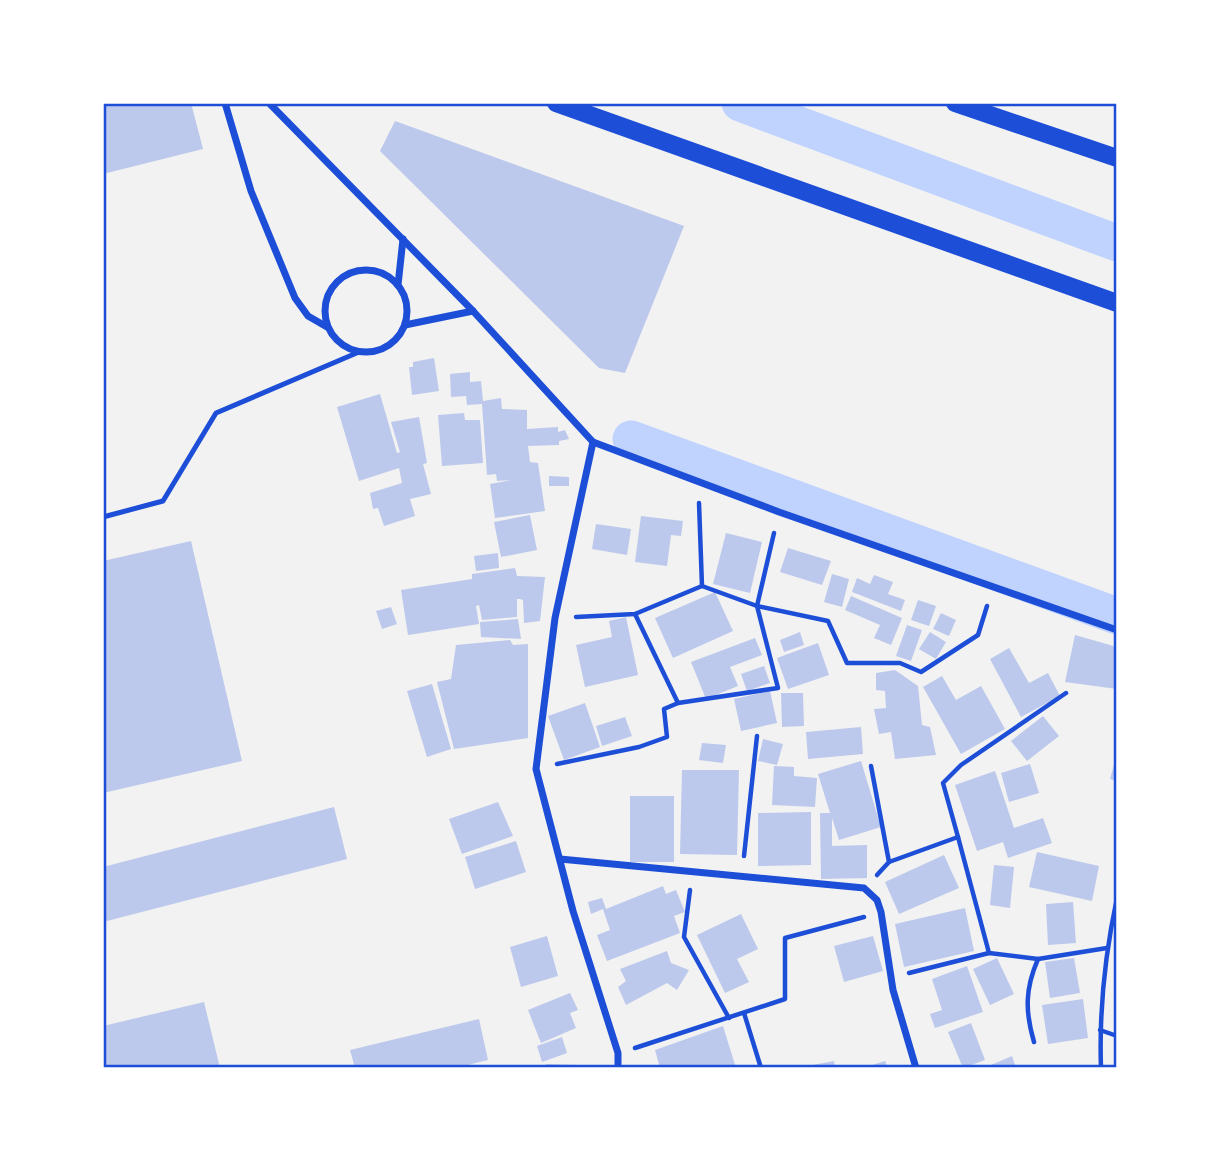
<svg xmlns="http://www.w3.org/2000/svg" width="1220" height="1171" viewBox="0 0 1220 1171" font-family="'Libre Baskerville',serif">
  <style>
    .lines { fill: none; stroke-linecap: round; stroke-linejoin: round }
    .canal { stroke: #bfd3fe; stroke-width: 37 }
    .building { fill: #bdc9ec }
    .path { stroke: #1d4ed8; stroke-width: 4.5 }
    .service { stroke: #1d4ed8; stroke-width: 5 }
    .minor { stroke: #1d4ed8; stroke-width: 7 }
    .primary { stroke: #1d4ed8; stroke-width: 18 }
    .neatline { fill: none; stroke: #1d4ed8; stroke-width: 2.5 }
  </style>
  <rect width="100%" height="100%" fill="#f2f2f2"/>
  <g class="lines">
    <g class="canal">
      <path d="M740,103L1117,243"/>
      <path d="M631,439L1117,616"/>
    </g>
  </g>
  <g class="building">
    <path d="M103,103H191L203,149L103,174Z"/>
    <path d="M395,121L684,226L625,373L599,368L380,151Z"/>
    <path d="M434,358L439,391L412,395L409,367H413V362Z"/>
    <path d="M470,372V382L481,381L483,401L501,398L502,409L527,410V429L558,427V432L565,430L569,439L559,441V445L528,446L530,462L538,463L545,511L495,518L490,484L511,480L497,481L496,474L487,475L482,404L467,405L466,396L451,397L450,374Z"/>
    <path d="M380,394L397,453L400,452L391,422L419,417L427,463L423,464L431,494L410,499L415,516L384,526L378,508L373,509L370,493L402,483L399,468L359,481L337,407Z"/>
    <path d="M464,413L465,420H480L483,463L442,466L438,415Z"/>
    <path d="M549,476L569,477V486H549Z"/>
    <path d="M530,515L537,550L501,557L494,522Z"/>
    <path d="M641,516L683,521L681,536L671,535L667,566L635,562Z"/>
    <path d="M596,524L631,529L627,555L592,549Z"/>
    <path d="M726,533L762,542L750,593L713,584Z"/>
    <path d="M191,541L242,761L103,793V561Z"/>
    <path d="M788,548L831,561L822,585L780,572Z"/>
    <path d="M498,553L499,568L476,571L474,556Z"/>
    <path d="M515,568L517,576L545,577L540,621L524,623L523,600L520,599H517V617L482,620L479,605L476,606L479,624L408,635L401,590L472,579V574Z"/>
    <path d="M832,574L849,579L842,607L824,602Z"/>
    <path d="M874,575L893,582L888,594L905,600L901,611L852,592L857,578L870,584Z"/>
    <path d="M715,592L733,631L673,658L655,618Z"/>
    <path d="M851,596L902,618L891,645L874,638L880,625L845,610Z"/>
    <path d="M918,600L936,606L929,626L911,620Z"/>
    <path d="M391,607L397,624L382,629L376,611Z"/>
    <path d="M941,613L956,620L949,636L933,629Z"/>
    <path d="M626,617L638,675L585,687L576,645L612,637L609,621Z"/>
    <path d="M518,619L521,639L481,637L480,622Z"/>
    <path d="M907,625L922,630L911,661L896,656Z"/>
    <path d="M800,632L804,645L784,652L780,640Z"/>
    <path d="M930,632L946,642L936,659L919,649Z"/>
    <path d="M1075,635L1117,647V689L1065,682Z"/>
    <path d="M755,638L762,655L730,667L738,686L706,699L691,662Z"/>
    <path d="M510,640L513,645L528,644V738L454,749L437,682L451,679L456,645Z"/>
    <path d="M818,643L829,675L788,689L777,658Z"/>
    <path d="M1009,648L1029,683L1048,673L1060,696L1021,717L990,659Z"/>
    <path d="M764,666L770,683L747,691L741,674Z"/>
    <path d="M895,670L918,686L922,725L930,727L936,755L895,759L891,732L879,734L874,709L886,708L885,691L876,690V673Z"/>
    <path d="M942,676L956,700L981,686L1005,729L961,754L923,687Z"/>
    <path d="M432,684L451,749L427,757L407,691Z"/>
    <path d="M770,691L777,723L741,731L734,699Z"/>
    <path d="M781,693H803L804,726L782,727Z"/>
    <path d="M585,703L600,747L564,760L548,716Z"/>
    <path d="M1043,716L1059,736L1027,761L1011,741Z"/>
    <path d="M625,717L632,736L602,746L596,726Z"/>
    <path d="M861,727L863,754L808,759L806,732Z"/>
    <path d="M763,739L783,744L777,765L758,761Z"/>
    <path d="M702,743L726,745L723,763L699,760Z"/>
    <path d="M1116,757H1117V781L1110,779Z"/>
    <path d="M861,761L881,827L839,840L832,818V846L867,845V878L821,879L820,813H830L818,774Z"/>
    <path d="M1030,764L1039,793L1009,802L1001,773Z"/>
    <path d="M774,766L794,767V776L817,778L815,807L772,805Z"/>
    <path d="M682,770H739L737,855L680,854Z"/>
    <path d="M995,771L1014,828L1043,818L1052,843L1008,858L1003,842L977,851L955,785Z"/>
    <rect x="630" y="796" width="44" height="66"/>
    <path d="M498,802L513,836L462,854L449,819Z"/>
    <path d="M334,807L347,859L103,922V867Z"/>
    <path d="M811,812V865L758,866V813Z"/>
    <path d="M516,841L526,872L475,889L465,857Z"/>
    <path d="M1037,852L1099,866L1092,901L1029,887Z"/>
    <path d="M944,855L959,888L899,914L885,882Z"/>
    <path d="M994,865L1014,867L1010,908L990,905Z"/>
    <path d="M663,886L666,894L676,890L685,912L674,916L680,933L607,961L597,935L610,930L603,909L591,914L588,902L602,898L606,909Z"/>
    <path d="M1073,902L1076,943L1048,945L1046,904Z"/>
    <path d="M965,908L974,951L904,967L895,924Z"/>
    <path d="M741,914L758,949L737,959L749,982L725,993L697,935Z"/>
    <path d="M547,936L558,976L521,987L510,947Z"/>
    <path d="M873,936L883,971L844,982L834,946Z"/>
    <path d="M667,951L671,963L689,970L677,990L667,983L626,1005L618,987L626,981L620,969Z"/>
    <path d="M997,958L1014,994L990,1005L973,969Z"/>
    <path d="M1074,958L1080,993L1050,998L1045,962Z"/>
    <path d="M967,966L983,1012L935,1028L930,1014L942,1010L932,979Z"/>
    <path d="M570,993L578,1010L570,1013L576,1028L541,1043L528,1010Z"/>
    <path d="M1083,999L1088,1038L1048,1044L1042,1005Z"/>
    <path d="M204,1002L220,1068H103V1026Z"/>
    <path d="M479,1019L488,1060L455,1068H355L350,1050Z"/>
    <path d="M971,1023L985,1060L963,1068L948,1032Z"/>
    <path d="M723,1026L736,1068H660L655,1050Z"/>
    <path d="M562,1037L567,1053L542,1062L537,1046Z"/>
    <path d="M1012,1056L1016,1068H984Z"/>
    <path d="M834,1061L835,1068H807V1066Z"/>
    <path d="M885,1061L888,1068H866V1067Z"/>
    <path d="M546,1064L580,1065L579,1068H546Z"/>
  </g>
  <g class="lines">
    <g class="path">
      <path d="M699,503L702,586"/>
      <path d="M635,614L678,703"/>
      <path d="M576,617L635,614L702,586L757,606L828,621L847,663H900L921,672L978,635L987,606"/>
      <path d="M557,764L639,747L667,737L664,709L678,703L778,688L757,606L774,533"/>
      <path d="M871,766L889,862L877,875"/>
      <path d="M958,837L943,783L961,765L1066,693"/>
      <path d="M744,856L757,736"/>
      <path d="M889,862L958,837L989,953"/>
      <path d="M690,890L684,937L729,1018"/>
      <path d="M909,973L989,953L1038,959L1107,948"/>
      <path d="M744,1013L761,1068"/>
      <path d="M1100,1030L1117,1036"/>
      <path d="M1034,1042C1025,1011 1025,989 1038,959"/>
      <path d="M635,1048L785,999V938L864,917"/>
      <path d="M1101,1068C1099,1010 1105,954 1117,898"/>
    </g>
    <path class="service" d="M103,517L163,501L216,413L359,352"/>
    <g class="minor">
      <path d="M225,103L251,191L295,298L308,316L327,327"/>
      <path d="M269,103L473,311L593,442L779,512L1117,630"/>
      <circle cx="366" cy="311" r="41"/>
      <path d="M398,285L403,239"/>
      <path d="M405,325L473,311"/>
      <path d="M593,442L555,618L536,769L573,911L618,1053V1068"/>
      <path d="M560,859L864,888L877,900L881,912L893,990L916,1068"/>
    </g>
    <g class="primary">
      <path d="M556,103L1117,303"/>
      <path d="M955,103L1117,158"/>
    </g>
  </g>
  <rect width="1220" height="1171" fill="none" stroke="#ffffff" stroke-width="210"/>
  <rect x="105" y="105" width="1010" height="961" class="neatline"/>
</svg>
